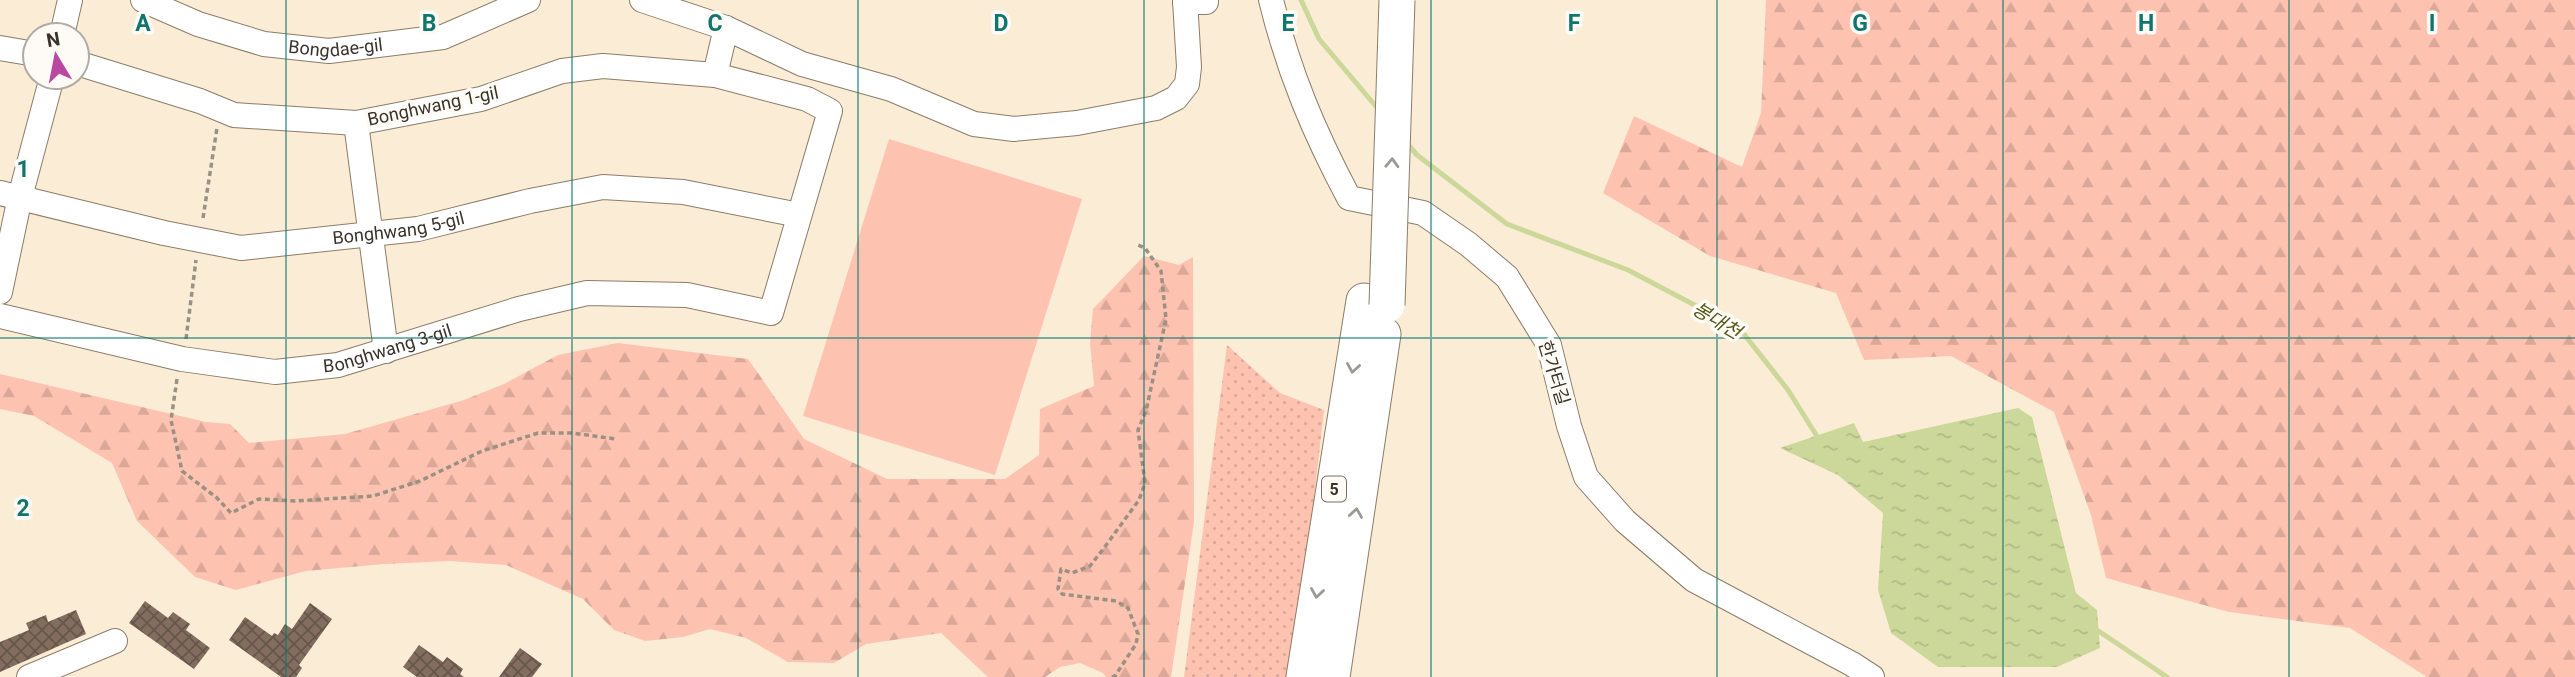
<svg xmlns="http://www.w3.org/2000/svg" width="2575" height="677" viewBox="0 0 2575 677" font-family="Roboto,'Noto Sans KR',sans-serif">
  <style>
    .grass { fill: url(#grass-dots) }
    .forest { fill: url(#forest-firs) }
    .pitch { fill: #fec2b1 }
    .water { fill: url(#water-ripples) }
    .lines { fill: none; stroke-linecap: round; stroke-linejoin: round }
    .stream { stroke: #ccd89a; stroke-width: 5 }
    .building { fill: url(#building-cross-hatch) }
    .minor-casing { stroke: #8b7d69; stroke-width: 26 }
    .highway-casing { stroke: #8b7d69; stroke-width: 37 }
    .path { stroke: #9b9182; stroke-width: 3.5; stroke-dasharray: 5 3.5; stroke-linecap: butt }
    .minor { stroke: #fff; stroke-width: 24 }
    .highway { stroke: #fff; stroke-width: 35 }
    .highway-bridge-casing { stroke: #8b7d69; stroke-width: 37; stroke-linecap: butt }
    .highway-bridge { stroke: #fff; stroke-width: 35 }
    .oneway { stroke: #9c9995 }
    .grid { fill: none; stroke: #0f766e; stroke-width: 2; stroke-opacity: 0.55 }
    .labels { text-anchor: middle; stroke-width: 7; stroke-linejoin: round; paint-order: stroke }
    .shield { fill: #fefbf6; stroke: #746f68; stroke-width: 2 }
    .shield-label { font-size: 16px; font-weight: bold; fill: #39332b }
    .street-label { font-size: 18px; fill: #39332b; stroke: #fefbf6 }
    .water-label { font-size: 19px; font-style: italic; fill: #505916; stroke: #fefbf6 }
    .grid-label { font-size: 23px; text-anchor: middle; font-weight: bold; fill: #0f766e; stroke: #fefbf6; stroke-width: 7; stroke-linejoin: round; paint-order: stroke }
  </style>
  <defs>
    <pattern id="grass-dots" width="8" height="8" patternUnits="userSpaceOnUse" patternTransform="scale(1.75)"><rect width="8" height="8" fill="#fec2b1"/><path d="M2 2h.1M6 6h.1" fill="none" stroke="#daa798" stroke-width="1.8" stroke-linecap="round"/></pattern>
    <pattern id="forest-firs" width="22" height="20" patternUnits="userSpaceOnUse" patternTransform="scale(1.75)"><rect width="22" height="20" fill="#fec2b1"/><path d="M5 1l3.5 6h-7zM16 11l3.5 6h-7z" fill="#daa798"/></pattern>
    <pattern id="water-ripples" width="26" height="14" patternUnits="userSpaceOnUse" patternTransform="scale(1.75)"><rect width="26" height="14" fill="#ccd89a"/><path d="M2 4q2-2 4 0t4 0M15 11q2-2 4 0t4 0" fill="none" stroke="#b0ba85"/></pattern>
    <pattern id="building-cross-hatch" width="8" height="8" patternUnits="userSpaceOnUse" patternTransform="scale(1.75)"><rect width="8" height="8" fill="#826d5f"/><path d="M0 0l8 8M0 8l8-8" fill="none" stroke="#66564a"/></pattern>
  </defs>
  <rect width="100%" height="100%" fill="#fbecd6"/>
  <path class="grass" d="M1227,345L1280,393L1324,410L1294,677H1184Z"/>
  <g class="forest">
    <path d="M1766,0H2575V677H2427L2350,628L2229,612L2106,578L2091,515L2054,412L1951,356L1864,360L1836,293L1710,256L1603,193L1634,116L1742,167L1761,113Z"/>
    <path d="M1144,256L1179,265L1193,257L1194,522L1171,677H1106L1103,673L1080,663L1060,667L1045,677H988L941,633L866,644L834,663L788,662L746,638L710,629L683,637L645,641L614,630L583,599L506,565L450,561L384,564L306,571L236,590L195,577L137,521L112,463L34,416L0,409V374L206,422L230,424L249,443L345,434L464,400L504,384L558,355L618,343L748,359L804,439L887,479H1005L1039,455L1040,409L1094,386L1090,342L1093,309Z"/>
  </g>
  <path class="pitch" d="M889,139L1082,199L995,475L803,416Z"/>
  <path class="water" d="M2018,408L2032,417L2076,593L2097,610L2100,648L2057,667H1938L1891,633L1878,590L1883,513L1838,475L1780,448L1854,423L1863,442Z"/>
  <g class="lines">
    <g class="stream">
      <path d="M1301,0L1319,39L1379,110"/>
      <path d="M1405,141L1417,155L1507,224L1628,270L1740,329L1788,390L1820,441"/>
      <path d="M2094,628L2167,677"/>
    </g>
  </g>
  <g class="building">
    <path d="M145,601L168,618L173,612L190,624L186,630L210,648L194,669L129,623Z"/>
    <path d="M310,603L332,619L299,665L302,668L296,677H281L229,640L245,617L272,636L274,633L278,635L285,624L292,629Z"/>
    <path d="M76,610L86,634L0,672V642L29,630L26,623L46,615L48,622Z"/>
    <path d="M419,645L443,662L447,657L463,669L460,674L464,677H417L403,667Z"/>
    <path d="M520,648L542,664L532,677H499Z"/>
  </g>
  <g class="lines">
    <g class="minor-casing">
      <g id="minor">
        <path id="s1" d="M143,0L198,24L264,44L329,51L443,37L528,0"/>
        <path d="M642,0L726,28L802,64L891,89L974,124L1014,129L1077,123L1156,108L1176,98L1187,84L1189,67L1185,0"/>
        <path d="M1271,0C1289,73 1314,132 1349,198L1423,213L1468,244L1507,277L1549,345L1569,426L1586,477L1625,521L1694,580L1852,664L1872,677"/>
        <path d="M1185,2H1206V0"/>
        <path d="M62,35L70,0"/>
        <path d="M0,48L35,54"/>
        <path d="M715,75L726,28"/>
        <path d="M356,123L386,351"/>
        <path id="s2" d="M0,193L164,233L241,248L418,229L530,201L603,187L683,192L799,215"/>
        <path d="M0,292L20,197L52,77"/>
        <path id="s3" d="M0,316L182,359L275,372L338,365L519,309L587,293L687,295L771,313L830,111L807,99L715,75L603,66L562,71L481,99L356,123L234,115L200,101L77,63"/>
        <path d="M29,677L115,641"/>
      </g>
    </g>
    <g class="highway-casing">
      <g id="highway">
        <path d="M1304,677L1364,301"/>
        <path d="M1332,677L1383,334"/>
      </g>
    </g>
    <g class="path">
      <path d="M203,218L217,128"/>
      <path d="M186,339L196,260"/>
      <path d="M177,379L171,420L182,471L217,498L231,513L259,499L295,501L373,496L420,481L482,451L538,433H572L616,439"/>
      <path d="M1112,677L1115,676L1136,644L1138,634L1128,608L1116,601L1062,594L1058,589L1061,569L1072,573L1090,566L1104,548L1139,500L1145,483L1138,430L1146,411L1166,319L1161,271L1145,248L1138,245"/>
    </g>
    <use href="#minor" class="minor"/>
    <use href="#highway" class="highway"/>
    <g class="highway-bridge-casing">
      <path id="highway-bridge" d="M1387,305L1397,0"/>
    </g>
    <use href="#highway-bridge" class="highway-bridge"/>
  </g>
  <defs><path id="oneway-chevron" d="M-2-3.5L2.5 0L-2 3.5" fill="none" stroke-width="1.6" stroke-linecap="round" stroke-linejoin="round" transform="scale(1.75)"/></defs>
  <g class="oneway">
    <use href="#oneway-chevron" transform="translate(1392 163) rotate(-88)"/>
    <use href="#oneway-chevron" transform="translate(1353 368) rotate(99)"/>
    <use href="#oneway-chevron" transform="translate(1356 513) rotate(-81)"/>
    <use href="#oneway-chevron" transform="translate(1317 593) rotate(99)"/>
  </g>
  <path class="grid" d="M286,0V677M572,0V677M858,0V677M1144,0V677M1431,0V677M1717,0V677M2003,0V677M2289,0V677M0,338H2575"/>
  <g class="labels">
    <rect class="shield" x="1322" y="476.5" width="24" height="25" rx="5"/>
    <g class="shield-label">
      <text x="1334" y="495">5</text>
    </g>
    <g class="street-label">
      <text dy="6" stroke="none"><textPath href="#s1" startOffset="201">Bongdae-gil</textPath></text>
      <text transform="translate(433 106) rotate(-12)" y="6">Bonghwang 1-gil</text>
      <text dy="6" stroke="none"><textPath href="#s2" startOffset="406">Bonghwang 5-gil</textPath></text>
      <text dy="6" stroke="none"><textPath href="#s3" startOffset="396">Bonghwang 3-gil</textPath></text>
      <text transform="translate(1554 373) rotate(73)" y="6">한가터길</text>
    </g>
    <g class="water-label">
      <text transform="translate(1717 320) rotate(31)" y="7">봉대천</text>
    </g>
  </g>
  <g class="grid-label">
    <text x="143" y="31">A</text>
    <text x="429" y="31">B</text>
    <text x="715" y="31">C</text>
    <text x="1001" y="31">D</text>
    <text x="1288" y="31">E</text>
    <text x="1574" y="31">F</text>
    <text x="1860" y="31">G</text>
    <text x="2146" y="31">H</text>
    <text x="2432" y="31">I</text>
    <text x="23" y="177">1</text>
    <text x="23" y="516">2</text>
  </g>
  <g transform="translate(56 56) rotate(350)"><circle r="33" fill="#fefbf6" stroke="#afaba5" stroke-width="2"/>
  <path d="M0-5L12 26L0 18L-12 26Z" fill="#b948a3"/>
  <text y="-10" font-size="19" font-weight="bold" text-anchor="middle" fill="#39332b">N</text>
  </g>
</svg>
